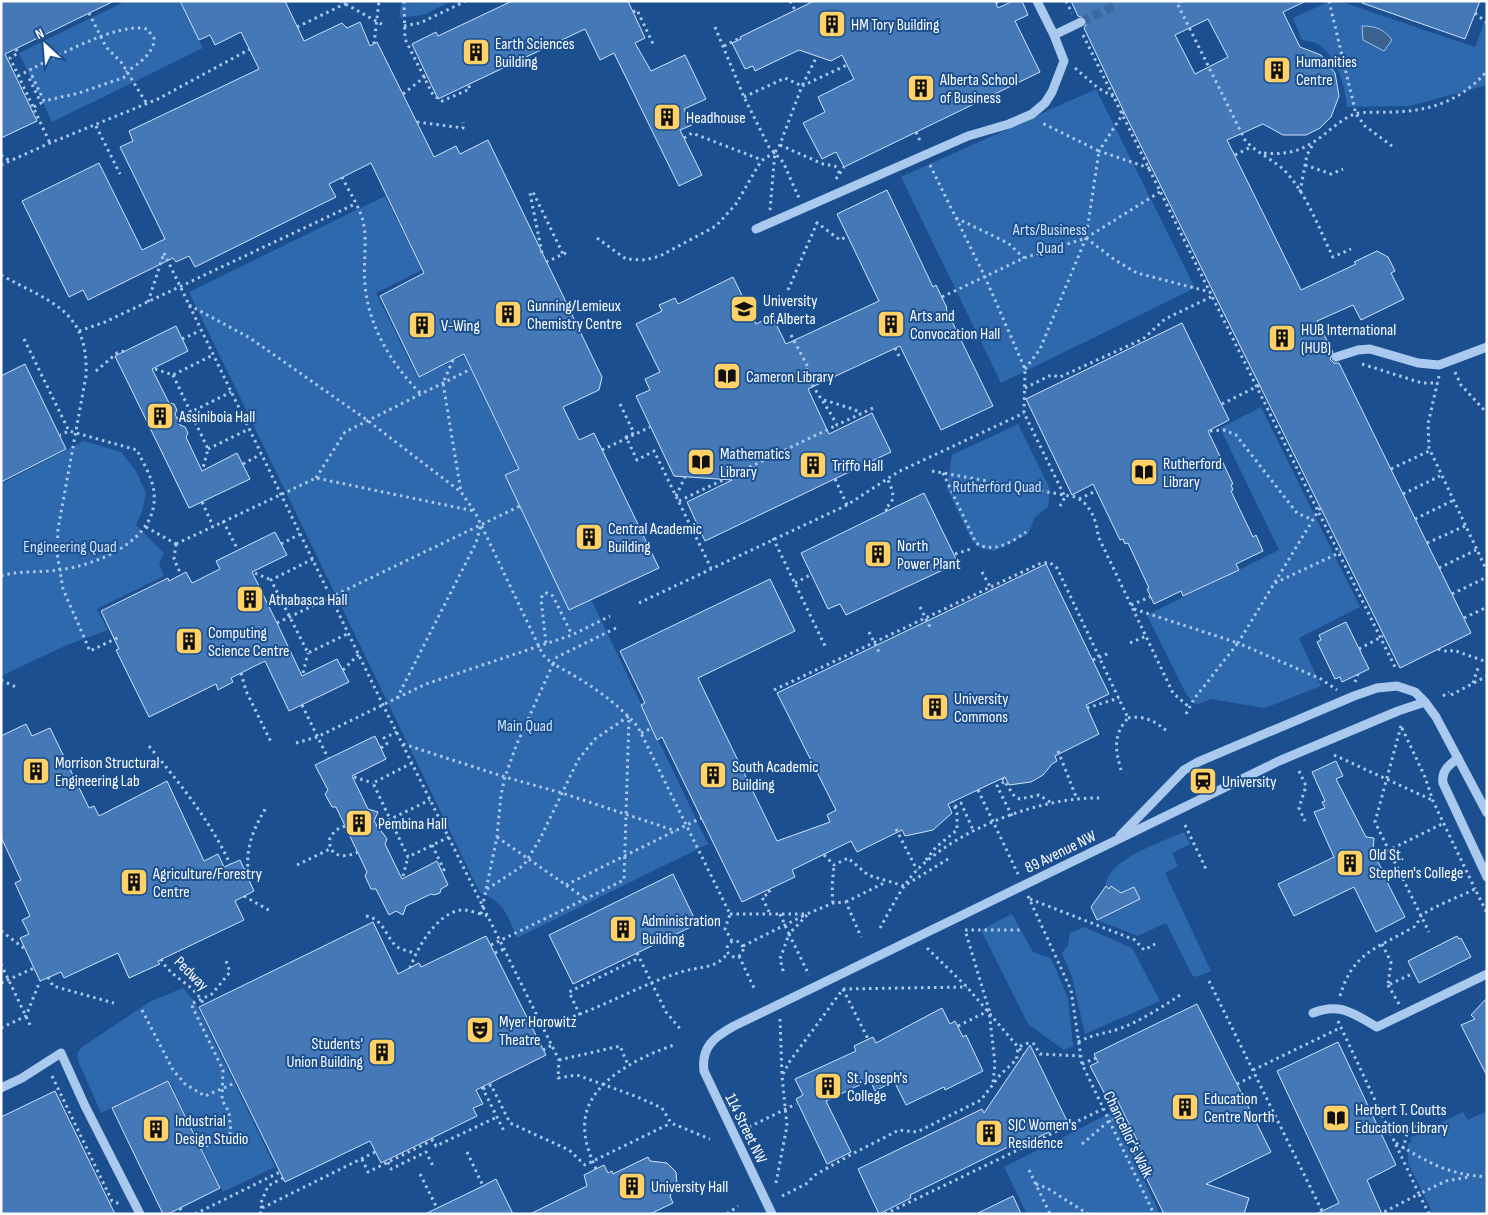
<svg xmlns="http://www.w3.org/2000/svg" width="1488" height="1215" viewBox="0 0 1488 1215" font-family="'Sofia Sans Condensed',sans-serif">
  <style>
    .green { fill: #2e69ad }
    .water { fill: #3c6290; stroke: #9cc4f0 }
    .building { fill: #4478b7; stroke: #cfe3fa; fill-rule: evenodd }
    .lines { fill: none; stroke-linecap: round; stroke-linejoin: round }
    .minor-tunnel { stroke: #3d69a0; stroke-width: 9; stroke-dasharray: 9 4.5; stroke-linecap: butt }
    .path { stroke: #a9c9ee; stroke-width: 3; stroke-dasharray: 2.5 4; stroke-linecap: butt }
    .minor { stroke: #a9c9ee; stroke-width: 9 }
    .path-bridge { stroke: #a9c9ee; stroke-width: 3; stroke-dasharray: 2.5 4; stroke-linecap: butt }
    .labels { text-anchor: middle; stroke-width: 4; stroke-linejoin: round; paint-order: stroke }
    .poi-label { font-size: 16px; fill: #fff; stroke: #1b4f8f; text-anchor: start }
    .park-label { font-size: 16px; fill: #cfe3fa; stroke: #1b4f8f }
    .street-label { font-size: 16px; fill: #fff; stroke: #1b4f8f }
  </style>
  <rect width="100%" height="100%" fill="#1b4f8f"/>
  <g class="green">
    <path d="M126,1H179L203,48L52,122L19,53Z"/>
    <path d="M402,1H452L423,15L399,18Z"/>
    <path d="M1330,1H1339L1475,47L1487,15V85L1410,106L1347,107C1345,86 1337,56 1318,44C1314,42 1307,41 1302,40L1293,18Z"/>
    <path d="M1096,89L1195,288L1001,383L901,177Z"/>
    <path d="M385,196L422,270L376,293L418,378L464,356L518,468L505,476L569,609L591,599L708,844L517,938C507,915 505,902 480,893L189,292Z"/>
    <path d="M1261,407L1360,607L1299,638L1321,686L1265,708L1211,699L1196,705L1186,694L1147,615L1279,550L1220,428Z"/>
    <path d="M1018,424L1050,489L1048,507L1035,517L1028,534L994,551L981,548L972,541L947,488L952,455Z"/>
    <path d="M84,441L121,452L136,471L146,493L142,512L136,525L164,553L159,563L164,576L97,609L108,630L67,645L1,676V484Z"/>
    <path d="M1184,832L1190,844L1172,853L1178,866L1165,873L1211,971L1196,977L1192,975L1166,923L1138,936L1097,920L1140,899L1134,887L1118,895V891L1112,886L1109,889L1106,886C1106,860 1162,842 1184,832Z"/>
    <path d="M1012,914L1033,952L1051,958L1068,998L1073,1046L1064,1050L1028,1024L981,930Z"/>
    <path d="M1084,927L1132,948L1160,1001L1085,1034L1072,977L1062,953L1068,945L1070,933Z"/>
    <path d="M183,988L195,1002L275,1167L223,1192L169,1080L101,1113L77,1058L78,1052L82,1047L151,1001Z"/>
    <path d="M1487,1111V1214H1423L1431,1210L1408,1163V1144L1412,1141L1410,1138L1463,1112L1468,1120Z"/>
    <path d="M1112,1112L1160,1214H1027L1004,1167Z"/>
  </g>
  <path class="water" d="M1362,26C1376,26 1384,29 1392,40L1384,51L1363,40Z"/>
  <g class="building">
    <path d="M1,1H114L5,54L37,121L1,138Z"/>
    <path d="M180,1H285L304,41L342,23L347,28L360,22L370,46L377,42L434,157L456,146L460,154L488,140L602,377L599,390L563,407L579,440L594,433L659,568L569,610L505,475L519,469L464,354L419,377L380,296L424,273L371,163L329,184L336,197L195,267L189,256L176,262L173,258L88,300L83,290L69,297L22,201L99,163L142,250L165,239L120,147L133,141L129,131L259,69L241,32L215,45L210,35L199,40Z"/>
    <path d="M512,1H628L645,38L635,43L651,71L685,55L706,99L684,109L692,125L680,130L702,175L679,186L614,53L600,60L585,29L438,99L412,44L436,32L438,36Z"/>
    <path d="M814,1H995L998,8L1013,1H1022L1028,15L1015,21L1040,72L844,167L836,152L822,159L803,123L825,112L818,97L854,79L842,55L831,61L799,50L755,71L753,66L745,69L732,43L741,39L740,37Z"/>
    <path d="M1071,1H1306L1283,12L1300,47L1321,55L1335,73L1339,96L1331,117L1320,128L1306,135H1283L1263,124L1227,140L1301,290L1356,264L1354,262L1377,251L1388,257L1395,271L1391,273L1404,299L1361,320L1353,305L1317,321L1333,352L1330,359L1334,363H1339L1471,633L1400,668L1124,112L1084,28L1087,23L1086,19L1078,16ZM1208,19L1228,57L1195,74L1175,35Z"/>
    <path d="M1362,1H1480L1465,39L1362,3Z"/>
    <path d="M887,190L933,287L936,285L947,308L946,309L993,406L941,430L900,346L808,389L829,434L872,413L891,452L705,541L687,502L732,480L674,476L636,396L650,390L645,379L660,372L636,324L662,311L659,305L675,298L678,304L733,277L756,324L772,316L786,344L879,301L837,214Z"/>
    <path d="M1182,323L1229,420L1208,431L1233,484L1231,485L1233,490L1231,491L1253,537L1256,535L1263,551L1236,564L1239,570L1183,596L1181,591L1154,604L1147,589L1149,588L1128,543L1125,544L1123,539L1120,540L1093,484L1072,495L1026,399Z"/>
    <path d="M176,326L188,351L152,369L169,403L174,404L177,410L175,414L180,425L185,427L188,433L186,437L202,471L237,453L250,479L189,508L115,356Z"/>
    <path d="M25,364L66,449L1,482V376Z"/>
    <path d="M924,493L958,563L846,615L840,604L828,609L801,553Z"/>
    <path d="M275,532L287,555L252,572L277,623L302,676L337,659L349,682L289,711L265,661L231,678L233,682L218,690L216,684L149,717L116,650L119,649L101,611L168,578L169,581L186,572L192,583L220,569L216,561Z"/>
    <path d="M1046,564L1109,694L1086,705L1099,734L1055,756L1057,761L1052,764L1043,775L1031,782L1009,785L1005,777L948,804L952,813L933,830L905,836L902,830L857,852L851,841L792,870L795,877L742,902L662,737L657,740L641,705L645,703L620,651L770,579L795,631L698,678L777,841L830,822L827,815L836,810L777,693Z"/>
    <path d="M1346,622L1369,669L1342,682L1340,677L1335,679L1317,642L1321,640L1319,635Z"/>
    <path d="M26,724L32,736L50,728L89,808L94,806L99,816L167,781L204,861L218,854L224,867L240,860L254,891L235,901L244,920L158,961L160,964L129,978L118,953L64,978L61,972L40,981L20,938L29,934L22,920L30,916L15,883L21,880L1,837V736Z"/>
    <path d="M375,736L386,759L352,776L368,809L378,812L374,821L387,839L385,844L402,879L437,861L448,885L441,889L440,893L434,895L431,894L406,906L403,915L396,911L389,915L376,889H371L365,876L367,872L336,807H332L325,794L328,790L315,765Z"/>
    <path d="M1336,761L1343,776L1336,779L1366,837L1374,838L1373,852L1381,868L1389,873L1388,884L1405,917L1376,932L1354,887L1294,916L1278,884L1334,857L1314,812L1325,808L1322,802L1325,801L1312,772Z"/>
    <path d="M673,874L697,924L573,984L549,935Z"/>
    <path d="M1106,886L1109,889L1111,886L1121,893L1134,887L1140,899L1097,920L1091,907Z"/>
    <path d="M373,922L398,974L419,963L421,967L486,936L546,1055L476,1090L483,1104L473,1108L477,1116L381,1163L370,1141L285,1182L199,1007Z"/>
    <path d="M1457,936L1459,939L1461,938L1471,957L1419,983L1408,961Z"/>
    <path d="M1487,998V1076L1461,1025L1475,1019L1471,1015Z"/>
    <path d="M1197,1004L1271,1152L1206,1184L1249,1198L1244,1214H1164L1132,1149L1140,1146L1116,1098L1109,1102L1090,1066L1098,1062L1094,1054Z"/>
    <path d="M942,1008L950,1024L955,1021L963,1037L966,1035L983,1071L945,1090L944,1087L906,1105L894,1081L875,1091L870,1080L826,1101L851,1152L827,1164L796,1099L803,1095L795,1079L856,1051L854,1046L873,1037L876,1043Z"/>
    <path d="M1338,1042L1396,1165L1367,1180L1382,1214H1316L1339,1203L1277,1071Z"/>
    <path d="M1030,1045L1068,1123L1016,1148L1014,1144L910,1195L911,1198L879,1214L858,1169L982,1109L984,1113Z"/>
    <path d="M168,1081L220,1188L168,1214H163L112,1108Z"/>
    <path d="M55,1091L115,1214H1V1117Z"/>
    <path d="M648,1157L650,1161L667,1163L676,1172L677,1185L670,1196L673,1203L650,1214H530L587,1186L584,1175L604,1165L608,1173L612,1171L613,1174Z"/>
    <path d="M496,1179L513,1214H425L483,1186Z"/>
    <path d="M1013,1196L1021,1214H976Z"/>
  </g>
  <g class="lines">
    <path class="minor-tunnel" d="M1081,22L1114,6L1112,1"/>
    <g class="path">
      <path d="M340,1L385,26"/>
      <path d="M404,1L405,39L433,95L442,101L470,89L468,84"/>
      <path d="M790,1L795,10"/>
      <path d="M1066,1L1072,13"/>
      <path d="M1181,1L1177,3L1245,140C1256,153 1273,159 1285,171C1307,194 1319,229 1333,257L1351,249"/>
      <path d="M1329,1L1356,114L1365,126L1392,146"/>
      <path d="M996,3L999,1"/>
      <path d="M633,12L637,10L654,46"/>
      <path d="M89,13L106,47L121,62L147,104"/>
      <path d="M1475,13L1487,23"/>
      <path d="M404,26L420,23L466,1"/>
      <path d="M297,27L351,1"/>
      <path d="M715,27L744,97L769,147L783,162L799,198"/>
      <path d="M1083,35L1396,669"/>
      <path d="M374,44L379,1"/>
      <path d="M724,46L740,38"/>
      <path d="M16,49L18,53L10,58L50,143"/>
      <path d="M1075,68L1098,88L1118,99"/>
      <path d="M18,76C48,61 117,21 147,29L154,38C155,53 138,64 126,72"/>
      <path d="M744,97L785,78L802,86L817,56"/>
      <path d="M34,107L41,103L29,78L32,76L44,101L79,93L128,76"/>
      <path d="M1124,112L1099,151L1152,169"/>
      <path d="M417,122L463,128V122"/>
      <path d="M96,126L120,174"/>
      <path d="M916,132L921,143"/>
      <path d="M684,138L692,133L762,160"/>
      <path d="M780,145L823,164L835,166L840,174"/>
      <path d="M1264,153C1293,156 1310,147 1332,128C1339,123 1346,117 1355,114C1366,111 1381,113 1393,112C1430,111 1461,101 1487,71"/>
      <path d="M1,155L10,161"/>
      <path d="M1235,155L1251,147"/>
      <path d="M1,165L50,143L158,99L250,49"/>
      <path d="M930,165L985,277L1025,369L1024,413L1065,497L1060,506"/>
      <path d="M1305,165L1331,174L1343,169"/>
      <path d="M342,177C349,192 362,210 364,226C367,245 363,265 365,284C368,326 392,365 421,394"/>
      <path d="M836,179L844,167"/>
      <path d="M1300,192L1307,155L1312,146"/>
      <path d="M770,210L775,152L779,147L802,86L847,65"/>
      <path d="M956,218L1008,243L1024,258"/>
      <path d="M816,222L840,240L848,236"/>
      <path d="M597,238L626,259L645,260L660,256L716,226L736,204L761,161L775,152"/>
      <path d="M1086,238L1115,260L1137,273L1210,292"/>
      <path d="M164,253L383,705L559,1060L558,1078L577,1075L635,1096L662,1108L671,1123L710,1139"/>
      <path d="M542,253L530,193L533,192L563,254"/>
      <path d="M546,262L568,252"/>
      <path d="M1,275C49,302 89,309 86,376L58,529L57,553L63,589L90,651L121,636"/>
      <path d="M788,290L817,223"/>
      <path d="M942,297L1024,258L1086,238L1163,190"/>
      <path d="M148,302L164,253"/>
      <path d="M189,305L250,338L367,420L461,492L475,512L543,655L553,664L516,746L505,777L501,795L497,837L481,914L488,916"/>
      <path d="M79,331L105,322L355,204"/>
      <path d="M791,335L809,369L805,371C814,390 827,406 837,425L873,408"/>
      <path d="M24,339L69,431"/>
      <path d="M182,339L200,331"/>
      <path d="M895,348L899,356"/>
      <path d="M453,360L443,383L461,492"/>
      <path d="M1362,364L1422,383H1438"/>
      <path d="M155,369L173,375L213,355"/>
      <path d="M1025,369L1040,349L1086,238L1099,151L1042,123"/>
      <path d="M96,371L117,353L127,350"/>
      <path d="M1455,372L1461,385L1486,412"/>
      <path d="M173,375L208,449L203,468"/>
      <path d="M1439,376L1428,424L1429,448L1487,571"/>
      <path d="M1025,388L1051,375L1060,377L1143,339L1165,319L1215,295"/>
      <path d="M824,400L853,409L861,413"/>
      <path d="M620,404L634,433L626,437L637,460L654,451L711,568"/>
      <path d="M177,419L231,392"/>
      <path d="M1210,431L1224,430L1236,435L1297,513L1313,520"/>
      <path d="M208,449L249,429"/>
      <path d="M243,464L261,454"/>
      <path d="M1391,469L1429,451"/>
      <path d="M932,471L1075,497C1090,503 1097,521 1098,536L1173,693L1189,707"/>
      <path d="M943,473L976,543C993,554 1012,542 1026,532"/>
      <path d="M316,478L345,432L471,369"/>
      <path d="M835,479L847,505"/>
      <path d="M1403,494L1440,476"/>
      <path d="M676,496L685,477"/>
      <path d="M1079,499L1096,491"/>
      <path d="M679,501L837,425"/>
      <path d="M202,502L213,526"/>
      <path d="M1320,508L1238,643L1321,679L1337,690"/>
      <path d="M887,511L885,508C898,500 892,489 887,478"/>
      <path d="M1415,519L1452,501"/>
      <path d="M223,521L238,550"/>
      <path d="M146,527L176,544"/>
      <path d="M773,538L826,648"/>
      <path d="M1427,543L1465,526"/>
      <path d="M176,544L316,478L474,511"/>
      <path d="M176,544L174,559L181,575"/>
      <path d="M281,544L300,534"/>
      <path d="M955,554L971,549"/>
      <path d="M313,559L271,580L308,653L349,633"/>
      <path d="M1439,568L1476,550"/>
      <path d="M982,572L992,590"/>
      <path d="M255,573L271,580"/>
      <path d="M1,576C20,570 39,573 59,570C97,565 159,540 154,493C153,478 143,463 137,450L69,431L60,435"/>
      <path d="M795,583L812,574"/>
      <path d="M1275,583L1341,552"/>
      <path d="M1452,594L1487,577"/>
      <path d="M639,603L847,505L898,472L1024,413"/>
      <path d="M1131,605L1150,597"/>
      <path d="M920,607L930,627"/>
      <path d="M1134,609L1238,643L1194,699L1186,714"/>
      <path d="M1464,618L1487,607"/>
      <path d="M277,623L520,506"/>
      <path d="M616,628L557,657L553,664C584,680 615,700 638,727L730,914L725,929L732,941"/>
      <path d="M869,632L879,652"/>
      <path d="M546,643L541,599L543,594L547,593L553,596L572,635"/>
      <path d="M1130,643L1146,636"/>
      <path d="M1438,649L1449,652L1453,650L1487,662"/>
      <path d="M1093,660L1109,653"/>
      <path d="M343,670L359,654"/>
      <path d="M241,673L246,691L272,744"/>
      <path d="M303,673L308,653"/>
      <path d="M1,680L16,687"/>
      <path d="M1355,682L1358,674"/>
      <path d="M1473,683L1479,665"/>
      <path d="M774,690L1039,564L1049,562L1057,568L1128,718C1113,735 1115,749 1121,770"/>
      <path d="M1451,695L1487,676"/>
      <path d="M1443,696L1449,692"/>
      <path d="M397,698L426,684L572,635L610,616"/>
      <path d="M302,705L328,758"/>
      <path d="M1087,708L1119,698"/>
      <path d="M1128,718C1145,715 1155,721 1168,732"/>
      <path d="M1401,726L1375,822L1429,932"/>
      <path d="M1402,728L1425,777L1433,801L1475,889"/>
      <path d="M641,733L652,728"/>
      <path d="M296,743L317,737L397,698L476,543L481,525"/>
      <path d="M403,744L505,777L562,793L676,831"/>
      <path d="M149,746C180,784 210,820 230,864"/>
      <path d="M381,748L387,744L384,738L397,732"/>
      <path d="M1058,751L1077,799"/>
      <path d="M1334,755L1432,800"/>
      <path d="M412,763L373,783L408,857L449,837"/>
      <path d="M1299,771L1306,786L1299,808L1305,821"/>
      <path d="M354,777L373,783"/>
      <path d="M1002,778L1015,797L1020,799L1039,795L1053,804"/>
      <path d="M1004,782L997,786L1012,816"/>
      <path d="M978,790L1018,874"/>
      <path d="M955,807L961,803L974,832"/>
      <path d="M1185,825L1206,869"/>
      <path d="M345,826L336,830L330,837C327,857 344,859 358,852"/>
      <path d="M376,826L430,800"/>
      <path d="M896,829L917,870"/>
      <path d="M497,837L586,899"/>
      <path d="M432,845L444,870L442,871"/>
      <path d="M824,855L834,865L848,858L868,875L904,886L948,859"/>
      <path d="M1375,857L1444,823"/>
      <path d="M926,860L936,847L957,830V813L953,802"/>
      <path d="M297,865L332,848"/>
      <path d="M244,870L248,869C246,844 255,826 267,806"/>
      <path d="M403,876L408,857"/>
      <path d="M566,885L701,818"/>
      <path d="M487,889L524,865L540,839L578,760L595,739L629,716"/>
      <path d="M769,890L770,893L762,897L770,914"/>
      <path d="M244,896L272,912"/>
      <path d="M1028,896L1071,990L1082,1064L1154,1214"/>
      <path d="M1030,899L1135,940L1144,950L1155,944"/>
      <path d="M846,902L886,882"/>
      <path d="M833,903L832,887L834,865"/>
      <path d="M730,914H807L833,903L846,902L861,937"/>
      <path d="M780,914L789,934L780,959L784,974"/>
      <path d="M807,915L789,934L809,975"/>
      <path d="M366,916C384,919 385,936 397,947C402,950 410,951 416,954"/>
      <path d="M880,928C892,907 903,883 920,867C963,827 1042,797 1100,798"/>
      <path d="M1,931L25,949"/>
      <circle cx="735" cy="949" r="8"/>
      <path d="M1382,944L1391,962L1388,985L1414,973"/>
      <path d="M491,945L624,880L629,717"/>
      <path d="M743,946L805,915"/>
      <path d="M927,948L967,987L1024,1054"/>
      <path d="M495,953L504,949"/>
      <path d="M637,953L666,1012L682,1031"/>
      <path d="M739,956L754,988"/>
      <path d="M1,964L31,1027"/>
      <path d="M410,968C417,948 437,913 461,910C468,909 475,913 481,914"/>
      <path d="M48,977L53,986L114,1003"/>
      <path d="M1209,981L1322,1211"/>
      <path d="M1388,985L1399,1004"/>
      <path d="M843,989L967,987"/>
      <path d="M843,989L868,1039"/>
      <path d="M1340,996C1353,952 1376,949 1412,928C1419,925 1418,917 1423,914C1439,904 1459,897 1475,889L1487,913"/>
      <path d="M142,1010L173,1070L185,1084L205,1096L235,1083"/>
      <path d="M580,1015L569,992L639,958"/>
      <path d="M780,1019L782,1075"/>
      <path d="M1338,1021L1419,1194L1382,1213"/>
      <path d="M542,1025C590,1016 633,987 681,972C699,966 715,970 728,953"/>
      <path d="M958,1026L988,1011"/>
      <path d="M1,1028L26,1016L40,981"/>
      <path d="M1078,1042C1094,1034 1103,1034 1119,1029C1140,1021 1161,1008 1180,995"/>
      <path d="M543,1050L552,1045"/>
      <path d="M559,1060L620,1046L628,1065"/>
      <path d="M1082,1064L1096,1058"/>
      <path d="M1253,1070L1340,1028"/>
      <path d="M52,1076L112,1201L120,1204"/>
      <path d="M993,1082L995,1064L989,1010L965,930H1020"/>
      <path d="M1237,1084L1255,1075"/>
      <path d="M482,1087L504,1131"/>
      <path d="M483,1089L491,1085L510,1123L569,1150L585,1165L671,1123"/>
      <path d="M749,1127L796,1104"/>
      <path d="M1396,1143C1429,1163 1447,1174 1487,1177"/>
      <path d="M1082,1144L1109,1121L1124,1113"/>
      <path d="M200,1149L231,1133L229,1112L222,1100L223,1070L191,1004L212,994L230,972L226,961"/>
      <path d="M1403,1149L1408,1130L1423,1122"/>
      <path d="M467,1152L483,1186"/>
      <path d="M362,1159L368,1172L433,1140L436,1146L497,1117"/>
      <path d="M388,1162L391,1169L426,1152L434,1168"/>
      <path d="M596,1169C589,1153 583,1138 585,1120C589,1080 642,1056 674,1045"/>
      <path d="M1029,1170L1050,1214"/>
      <path d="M420,1174L437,1208"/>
      <path d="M776,1183L787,1126L782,1076L790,1061L843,989"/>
      <path d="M1036,1184L1047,1188L1088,1214"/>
      <path d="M782,1196L806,1184L815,1175L852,1154L899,1130L917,1132L981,1100L1000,1075L1017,1059C1015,1048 1023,1041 1034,1044L1040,1054L1080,1056"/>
      <path d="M180,1208L183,1214"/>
      <path d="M262,1208L260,1205L268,1186L283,1178"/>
      <path d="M195,1214L280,1172"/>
      <path d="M260,1214L262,1208L375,1152"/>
      <path d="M727,1214L738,1206"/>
      <path d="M885,1214L1103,1109"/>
      <path d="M1429,1214L1419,1194L1446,1181L1469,1177"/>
    </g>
    <g class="minor">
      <path d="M1037,1L1054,35L1081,22"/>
      <path d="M756,229L968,136L1009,124L1032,114L1045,103L1052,92L1064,61L1054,35"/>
      <path d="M1336,357L1358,350L1370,349L1418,363L1439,365L1487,347"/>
      <path d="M1458,758C1449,765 1441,771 1443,783L1487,877"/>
      <path d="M1120,836L1184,770L1198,762L1354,696L1377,688L1397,686L1415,692L1425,702L1436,717L1487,813"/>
      <path d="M1313,1013C1340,1002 1354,1014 1377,1027L1487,974"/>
      <path d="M1,1088L22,1078L61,1053L85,1106L140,1214"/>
      <path d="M772,1214L704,1071C701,1047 714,1037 734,1026L1279,761L1398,711L1425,702"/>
    </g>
    <g class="path-bridge">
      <path d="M403,94L427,75"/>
      <path d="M1222,404L1260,385"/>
      <path d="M602,450L650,427"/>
      <path d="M1359,649L1383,636"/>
      <path d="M161,959C171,979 194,983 204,1005"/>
      <path d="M1,983L34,968"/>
    </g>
  </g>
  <defs>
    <g id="building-square" transform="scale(1.4375)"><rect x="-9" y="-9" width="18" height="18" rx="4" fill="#ffd166" stroke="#1b4f8f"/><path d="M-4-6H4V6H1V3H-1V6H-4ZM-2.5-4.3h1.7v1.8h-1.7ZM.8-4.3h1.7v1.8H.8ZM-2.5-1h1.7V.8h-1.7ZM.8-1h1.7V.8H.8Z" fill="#111"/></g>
    <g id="university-square" transform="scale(1.4375)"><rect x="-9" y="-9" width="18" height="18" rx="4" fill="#ffd166" stroke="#1b4f8f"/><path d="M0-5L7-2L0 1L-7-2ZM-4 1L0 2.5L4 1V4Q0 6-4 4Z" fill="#111"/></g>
    <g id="library-square" transform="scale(1.4375)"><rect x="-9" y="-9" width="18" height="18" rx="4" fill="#ffd166" stroke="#1b4f8f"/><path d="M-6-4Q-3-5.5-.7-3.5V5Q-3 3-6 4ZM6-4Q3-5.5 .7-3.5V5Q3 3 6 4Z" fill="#111"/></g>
    <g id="station-square" transform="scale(1.4375)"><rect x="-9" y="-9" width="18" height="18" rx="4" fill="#ffd166" stroke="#1b4f8f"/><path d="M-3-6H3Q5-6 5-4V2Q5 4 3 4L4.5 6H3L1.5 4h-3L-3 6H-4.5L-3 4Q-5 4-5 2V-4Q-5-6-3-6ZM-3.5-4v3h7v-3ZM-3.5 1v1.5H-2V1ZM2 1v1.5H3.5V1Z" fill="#111"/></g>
    <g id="theatre-square" transform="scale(1.4375)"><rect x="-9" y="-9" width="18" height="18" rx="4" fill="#ffd166" stroke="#1b4f8f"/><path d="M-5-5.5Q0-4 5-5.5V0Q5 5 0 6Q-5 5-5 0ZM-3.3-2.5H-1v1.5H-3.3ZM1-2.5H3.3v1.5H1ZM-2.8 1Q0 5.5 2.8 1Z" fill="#111"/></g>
  </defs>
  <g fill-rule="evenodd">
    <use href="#building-square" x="832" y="24"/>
    <use href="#building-square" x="476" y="52"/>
    <use href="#building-square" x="1277" y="70"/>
    <use href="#building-square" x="921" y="88"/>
    <use href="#building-square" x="667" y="117"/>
    <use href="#university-square" x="744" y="309"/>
    <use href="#building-square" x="508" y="314"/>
    <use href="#building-square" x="891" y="324"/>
    <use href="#building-square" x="422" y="325"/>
    <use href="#building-square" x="1282" y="338"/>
    <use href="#library-square" x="727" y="376"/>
    <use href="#building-square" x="160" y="416"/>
    <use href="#library-square" x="701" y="462"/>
    <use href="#building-square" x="813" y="465"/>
    <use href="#library-square" x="1144" y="472"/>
    <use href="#building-square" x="589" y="537"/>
    <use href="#building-square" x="878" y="554"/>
    <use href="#building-square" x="250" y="599"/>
    <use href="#building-square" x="189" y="641"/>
    <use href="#building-square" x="935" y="707"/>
    <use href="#building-square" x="36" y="771"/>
    <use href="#building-square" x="713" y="775"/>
    <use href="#station-square" x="1203" y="781"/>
    <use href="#building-square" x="359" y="823"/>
    <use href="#building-square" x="1350" y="863"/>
    <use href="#building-square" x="134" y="882"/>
    <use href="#building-square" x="623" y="929"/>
    <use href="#theatre-square" x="480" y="1030"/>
    <use href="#building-square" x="382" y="1052"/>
    <use href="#building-square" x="828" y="1086"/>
    <use href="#building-square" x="1185" y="1107"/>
    <use href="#library-square" x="1336" y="1118"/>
    <use href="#building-square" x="156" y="1129"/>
    <use href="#building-square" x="989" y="1133"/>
    <use href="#building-square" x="632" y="1186"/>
  </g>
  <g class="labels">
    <g class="poi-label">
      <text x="851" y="30">HM Tory Building</text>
      <text x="495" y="49">Earth Sciences<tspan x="495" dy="18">Building</tspan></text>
      <text x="1296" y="67">Humanities<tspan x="1296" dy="18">Centre</tspan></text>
      <text x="940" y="85">Alberta School<tspan x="940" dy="18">of Business</tspan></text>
      <text x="686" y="123">Headhouse</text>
      <text x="763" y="306">University<tspan x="763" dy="18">of Alberta</tspan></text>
      <text x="527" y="311">Gunning/Lemieux<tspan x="527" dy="18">Chemistry Centre</tspan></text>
      <text x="910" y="321">Arts and<tspan x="910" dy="18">Convocation Hall</tspan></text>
      <text x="441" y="331">V-Wing</text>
      <text x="1301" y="335">HUB International<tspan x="1301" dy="18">(HUB)</tspan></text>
      <text x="746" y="382">Cameron Library</text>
      <text x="179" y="422">Assiniboia Hall</text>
      <text x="720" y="459">Mathematics<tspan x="720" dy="18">Library</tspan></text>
      <text x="1163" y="469">Rutherford<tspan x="1163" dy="18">Library</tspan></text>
      <text x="832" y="471">Triffo Hall</text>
      <text x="608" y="534">Central Academic<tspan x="608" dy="18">Building</tspan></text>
      <text x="897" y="551">North<tspan x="897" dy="18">Power Plant</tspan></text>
      <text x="269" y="605">Athabasca Hall</text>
      <text x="208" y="638">Computing<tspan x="208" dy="18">Science Centre</tspan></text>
      <text x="954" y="704">University<tspan x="954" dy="18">Commons</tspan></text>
      <text x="55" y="768">Morrison Structural<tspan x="55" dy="18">Engineering Lab</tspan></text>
      <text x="732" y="772">South Academic<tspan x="732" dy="18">Building</tspan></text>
      <text x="1222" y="787">University</text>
      <text x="378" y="829">Pembina Hall</text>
      <text x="1369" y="860">Old St.<tspan x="1369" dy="18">Stephen's College</tspan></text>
      <text x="153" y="879">Agriculture/Forestry<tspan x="153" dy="18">Centre</tspan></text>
      <text x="642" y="926">Administration<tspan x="642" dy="18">Building</tspan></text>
      <text x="499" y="1027">Myer Horowitz<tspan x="499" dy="18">Theatre</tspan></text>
      <text x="363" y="1049" text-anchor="end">Students'<tspan x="363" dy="18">Union Building</tspan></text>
      <text x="847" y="1083">St. Joseph's<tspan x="847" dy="18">College</tspan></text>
      <text x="1204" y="1104">Education<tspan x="1204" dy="18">Centre North</tspan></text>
      <text x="1355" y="1115">Herbert T. Coutts<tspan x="1355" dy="18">Education Library</tspan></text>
      <text x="175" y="1126">Industrial<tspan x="175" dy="18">Design Studio</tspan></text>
      <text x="1008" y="1130">SJC Women's<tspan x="1008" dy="18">Residence</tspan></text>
      <text x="651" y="1192">University Hall</text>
    </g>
    <g class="park-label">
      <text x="1050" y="235">Arts/Business<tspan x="1050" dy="18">Quad</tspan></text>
      <text x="997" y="492">Rutherford Quad</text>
      <text x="70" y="552">Engineering Quad</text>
      <text x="525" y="731">Main Quad</text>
    </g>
    <g class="street-label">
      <text transform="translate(1060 851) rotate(-26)" y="6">89 Avenue NW</text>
      <text transform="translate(192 973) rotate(45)" y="6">Pedway</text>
      <text transform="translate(747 1128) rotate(64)" y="6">114 Street NW</text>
      <text transform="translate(1129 1134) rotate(64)" y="6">Chancellor's Walk</text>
    </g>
  </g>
  <rect width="1488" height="1215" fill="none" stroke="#ffffff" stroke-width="5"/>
  <g transform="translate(45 45) rotate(334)" stroke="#1b4f8f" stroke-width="4" paint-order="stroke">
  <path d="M0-4L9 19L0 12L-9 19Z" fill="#ffffff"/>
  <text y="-8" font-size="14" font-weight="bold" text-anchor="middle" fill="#ffffff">N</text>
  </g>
</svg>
